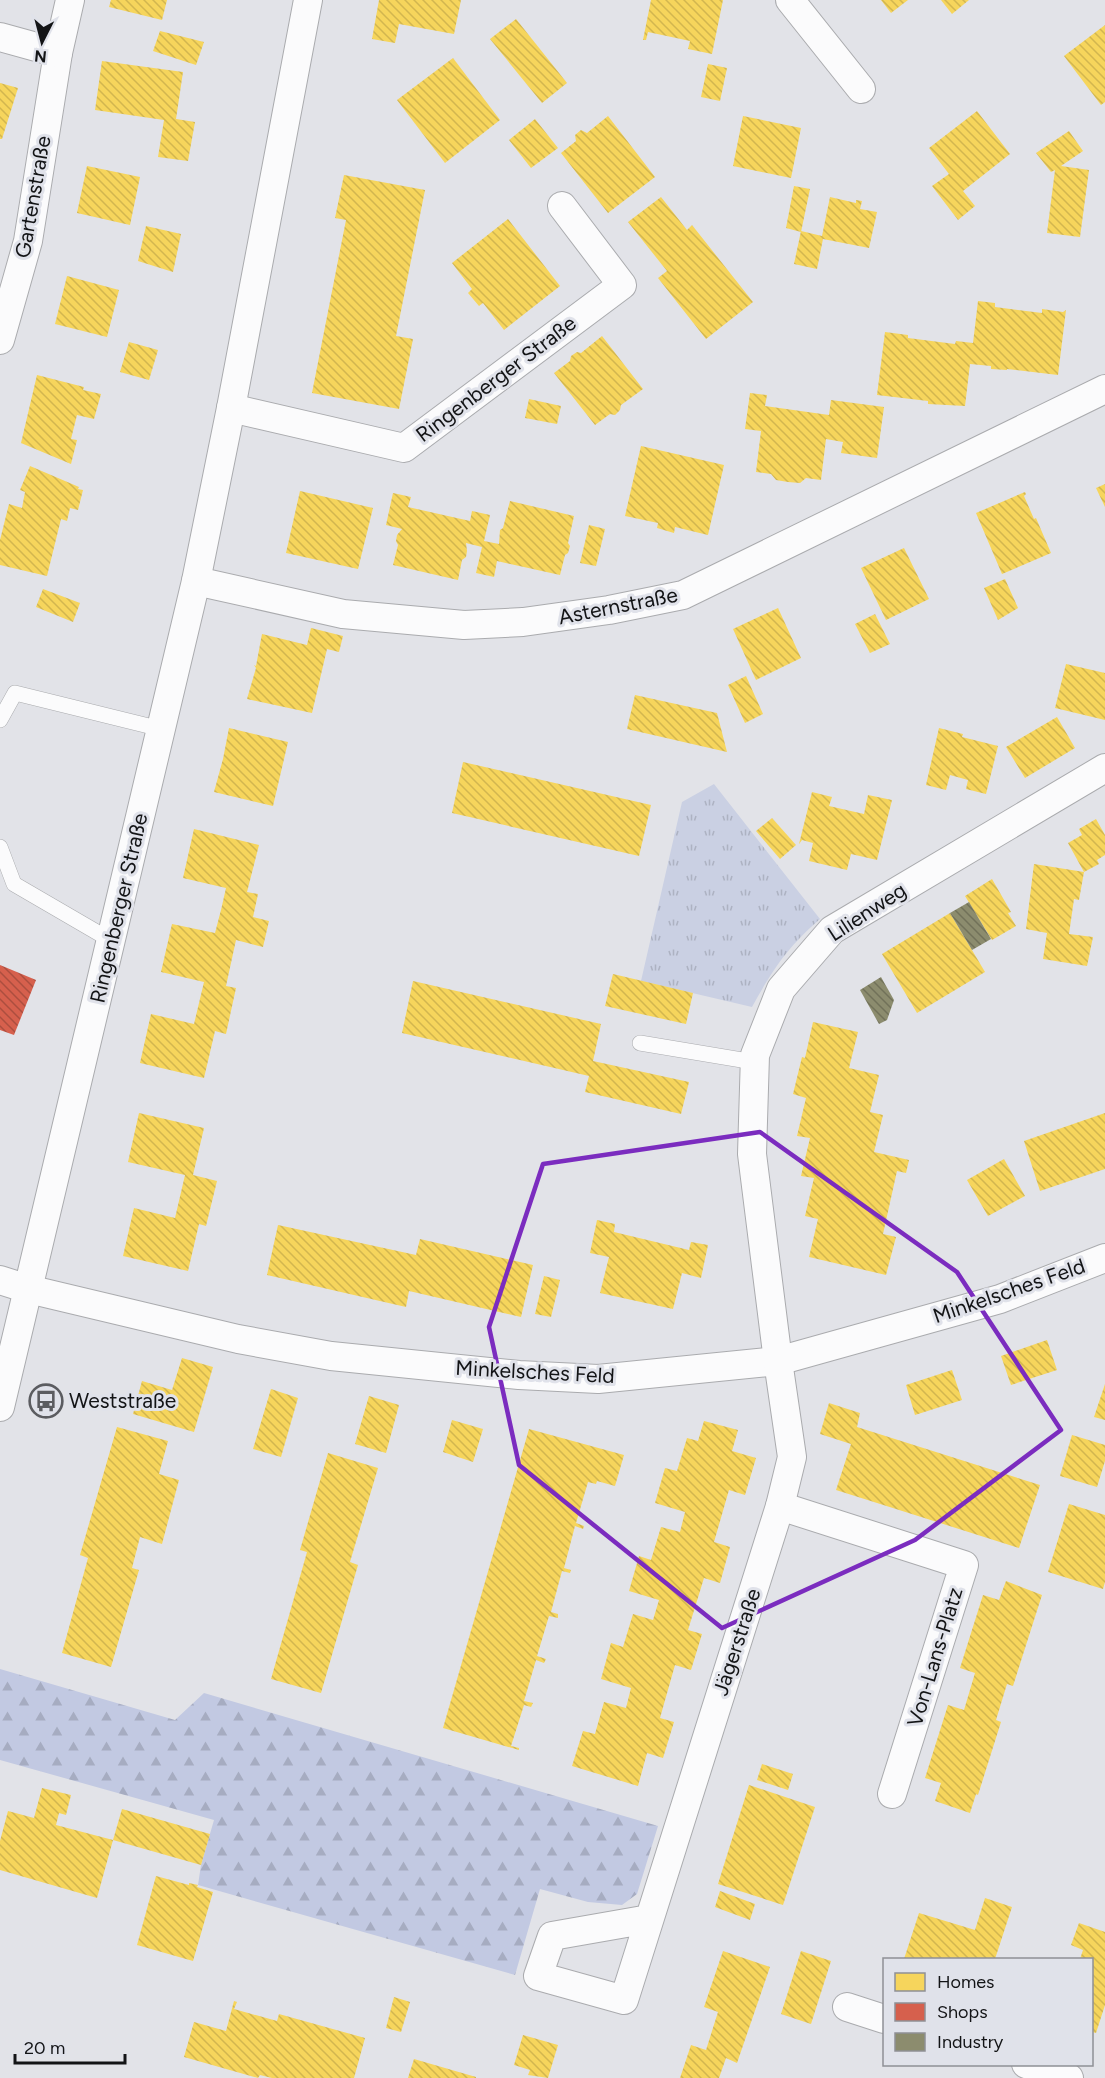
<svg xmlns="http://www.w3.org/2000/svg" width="1105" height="2078" viewBox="0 0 1105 2078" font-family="Figtree,sans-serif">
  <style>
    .forest { fill: url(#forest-firs) }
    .park { fill: url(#park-tufts) }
    .homes { fill: url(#homes-back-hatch) }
    .shops { fill: url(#shops-back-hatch) }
    .industry { fill: url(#industry-back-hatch) }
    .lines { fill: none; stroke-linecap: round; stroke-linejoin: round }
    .service-casing { stroke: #aaabae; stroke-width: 16 }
    .minor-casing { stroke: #aaabae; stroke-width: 30 }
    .service { stroke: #fbfbfc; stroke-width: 15 }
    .minor { stroke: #fbfbfc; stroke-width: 28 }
    .marked { fill: none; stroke: #7b2cbf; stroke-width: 4.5; stroke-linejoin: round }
    .labels { text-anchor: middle; stroke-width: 6; stroke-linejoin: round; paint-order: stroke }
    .street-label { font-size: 21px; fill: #131416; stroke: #e0e2ea }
    .poi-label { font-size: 21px; fill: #131416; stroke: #e0e2ea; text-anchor: start }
  </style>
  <defs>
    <pattern id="forest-firs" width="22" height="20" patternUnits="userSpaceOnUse" patternTransform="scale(1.5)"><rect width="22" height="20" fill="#c2c9e2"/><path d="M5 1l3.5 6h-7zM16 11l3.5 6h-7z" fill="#a6acc1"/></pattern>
    <pattern id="park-tufts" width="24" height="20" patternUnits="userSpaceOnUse" patternTransform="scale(1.5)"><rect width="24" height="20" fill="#cad0e3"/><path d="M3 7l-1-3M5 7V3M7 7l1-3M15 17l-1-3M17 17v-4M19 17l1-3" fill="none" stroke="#adb2c2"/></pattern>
    <pattern id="homes-back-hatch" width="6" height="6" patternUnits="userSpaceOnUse" patternTransform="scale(1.5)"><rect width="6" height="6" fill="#f6d55c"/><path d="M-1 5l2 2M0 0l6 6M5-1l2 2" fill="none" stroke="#d2b64f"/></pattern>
    <pattern id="shops-back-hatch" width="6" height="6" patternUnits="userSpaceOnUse" patternTransform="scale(1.5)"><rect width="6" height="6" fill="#d6604d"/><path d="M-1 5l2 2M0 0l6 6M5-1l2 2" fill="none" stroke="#ac4e3f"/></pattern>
    <pattern id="industry-back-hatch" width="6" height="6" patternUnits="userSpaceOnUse" patternTransform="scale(1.5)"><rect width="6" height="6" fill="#8c8c6e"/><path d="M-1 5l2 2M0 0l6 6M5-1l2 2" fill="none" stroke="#717159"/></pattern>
  </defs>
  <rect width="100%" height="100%" fill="#e2e3e8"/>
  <path class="forest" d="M0,1669L175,1720L204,1693L658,1826L637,1894L622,1905L588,1902L540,1889L515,1975L198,1885L201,1865L214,1820L0,1760Z"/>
  <path class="park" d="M714,784L820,919C787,948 773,969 752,1007L641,981L682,802Z"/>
  <g class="homes">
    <path d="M111,0H167L162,20L109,7Z"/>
    <path d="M379,0H461L454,34L399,24L395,43L372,39Z"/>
    <path d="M651,0H723L712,54L688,49L690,41L648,32L646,40H643Z"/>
    <path d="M881,0H908L891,13Z"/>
    <path d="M941,0H969L952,14Z"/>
    <path d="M516,19L567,83L542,103L490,39Z"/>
    <path d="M1105,25V102L1101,105L1064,56Z"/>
    <path d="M160,31L204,42L196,65L153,51Z"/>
    <path d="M453,58L500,120L445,163L397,100Z"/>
    <path d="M102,61L183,72L176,119L195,122L188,161L158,157L164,120L95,110Z"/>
    <path d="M708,64L727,68L720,101L701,97Z"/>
    <path d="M0,83L18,88L2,139H0Z"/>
    <path d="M977,111L1010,154L963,191L975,206L958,220L932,186L949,174L929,148Z"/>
    <path d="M608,116L655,177L608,213L561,153L576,141L575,135L581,130L587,133Z"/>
    <path d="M743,116L801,128L791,178L733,166Z"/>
    <path d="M535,119L558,148L531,168L509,140Z"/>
    <path d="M1069,131L1083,151L1061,166L1089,170L1080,237L1047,233L1055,170L1051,172L1036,153Z"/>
    <path d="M87,166L140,177L130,225L77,213Z"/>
    <path d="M344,175L425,190L396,336L413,339L399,409L312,393L346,220L335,218Z"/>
    <path d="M794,186L810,189L801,232L786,228Z"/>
    <path d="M661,197L687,230L692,225L753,302L706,339L658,278L667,271L628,222Z"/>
    <path d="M830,197L856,203V200L862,201L860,209L877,212L869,248L823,239L817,269L794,264L801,231L822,236Z"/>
    <path d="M508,219L560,286L504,330L483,303L479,306L468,293L472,289L452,263Z"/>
    <path d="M146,226L181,234L173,272L138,261Z"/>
    <path d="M67,276L119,290L107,337L55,324Z"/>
    <path d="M978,301L995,303V307L1042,313V309L1063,312L1066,310L1058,375L1007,369V370L991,369V366L970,364L965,406L928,404V401L877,395L885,332L908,335V338L955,344L956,341L973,343Z"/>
    <path d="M602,336L643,389L621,405L620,410L615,415L610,414L595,425L554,373L570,361L571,356L577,352L581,353Z"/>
    <path d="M129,342L158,350L149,380L120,372Z"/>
    <path d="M37,375L84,387L83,390L101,394L94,419L77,415L71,439L77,440L71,464L21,443Z"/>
    <path d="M750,393L767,395L765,406L829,415L831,400L884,407L877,458L841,453L843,442L826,439L821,480L806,478L800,483L788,482L776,480L771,474L756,472L761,431L745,429Z"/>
    <path d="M529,399L561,406L557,424L525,418Z"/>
    <path d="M641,446L724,465L708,535L675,527L674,533L657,528L658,523L625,516Z"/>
    <path d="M30,466L79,487L78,489L83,490L78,510L70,508L67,521L61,519L47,576L0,565V540L9,504L22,508L25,492L20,490Z"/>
    <path d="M1105,484V507L1096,488Z"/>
    <path d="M300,491L373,508L358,569L286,553Z"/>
    <path d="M1025,492L1026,494L1024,496L1034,519L1036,518L1051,553L1002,574L976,513Z"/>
    <path d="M393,493L411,497L408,507L470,521L472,511L490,515L484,541L499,544L500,530L503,528L510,501L574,516L568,543L570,546L568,553L565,555L560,575L497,561L494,577L476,573L482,547L466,543L467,551L466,557L462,560L458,580L393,565L398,545L396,541L397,535L402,529L386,525Z"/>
    <path d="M589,525L605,529L596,566L580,563Z"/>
    <path d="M904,548L929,599L886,620L861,568Z"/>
    <path d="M1005,579L1018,608L998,620L984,588Z"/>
    <path d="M43,589L80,603L73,622L36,607Z"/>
    <path d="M778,608L801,658L756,680L733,629Z"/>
    <path d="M875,614L890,644L870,653L855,624Z"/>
    <path d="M311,628L343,636L339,652L327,649L312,713L247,699L256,668L254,665L256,666L262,634L307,645Z"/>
    <path d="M1066,664L1105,673V720L1055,708Z"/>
    <path d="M746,676L763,714L745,723L728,685Z"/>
    <path d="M635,695L717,713L727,752L627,729Z"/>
    <path d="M1057,717L1075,748L1025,778L1006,747Z"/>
    <path d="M229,728L288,742L273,806L214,792L223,759Z"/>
    <path d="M939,728L963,734L962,737L998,746L986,794L966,789L968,780L950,775L946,790L926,785Z"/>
    <path d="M463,762L651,805L639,856L452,813Z"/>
    <path d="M812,792L832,797L829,806L864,814L868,795L892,800L877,860L851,854L847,870L809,861L813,843L802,840L799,844Z"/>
    <path d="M772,818L796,845L780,859L756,831Z"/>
    <path d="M1096,819L1105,835V855L1097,860L1099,864L1084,872L1079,900L1074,899L1069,934L1093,937L1087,966L1043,959L1047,933L1026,929L1034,864L1084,872L1068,843L1082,835L1079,829Z"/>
    <path d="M194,829L259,845L247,892L258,894L253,917L269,921L263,947L236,940L226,986L236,988L226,1034L215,1031L204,1078L140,1063L151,1014L194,1024L204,982L161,972L172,924L215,933L221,910L226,888L183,878Z"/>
    <path d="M992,879L1011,912L1008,913L1016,926L992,940L965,896Z"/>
    <path d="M950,913L985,972L917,1013L882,954Z"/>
    <path d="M613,974L693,993L686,1024L605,1006Z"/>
    <path d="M413,981L601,1024L593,1061L689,1082L681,1114L585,1092L589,1076L402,1033Z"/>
    <path d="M813,1022L858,1032L849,1068L879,1075L870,1112L883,1115L874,1152L909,1160L906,1173L897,1171L883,1234L896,1237L886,1275L809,1257L818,1219L805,1216L814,1178L801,1176L810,1138L797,1136L806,1098L793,1094L802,1057L805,1058Z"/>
    <path d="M139,1113L204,1128L193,1175L217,1181L206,1226L199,1224L188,1271L123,1256L134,1208L175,1218L185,1175L128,1162Z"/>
    <path d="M1105,1113V1169L1040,1191L1024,1141Z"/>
    <path d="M1004,1159L1025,1196L988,1216L967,1180Z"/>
    <path d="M597,1220L615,1224L614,1232L689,1250L691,1242L708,1245L701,1278L682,1273L673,1309L600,1293L609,1257L590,1253Z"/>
    <path d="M278,1225L416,1255L420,1239L533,1265L521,1317L409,1291L406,1307L267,1275Z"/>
    <path d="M544,1276L560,1280L551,1317L535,1314Z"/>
    <path d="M1047,1340L1057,1370L1011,1385L1001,1356Z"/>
    <path d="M182,1358L213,1367L194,1432L133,1414L142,1381L172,1390Z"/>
    <path d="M952,1370L962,1400L915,1415L906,1385Z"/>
    <path d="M1105,1384V1420L1094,1417Z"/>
    <path d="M271,1389L298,1398L281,1457L253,1449Z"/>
    <path d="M369,1396L399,1405L386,1453L355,1444Z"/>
    <path d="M829,1403L860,1413L857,1427L1040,1485L1019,1548L836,1490L851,1444L820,1434Z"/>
    <path d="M452,1420L483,1429L473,1462L443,1452Z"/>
    <path d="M704,1421L738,1430L732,1451L756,1458L745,1495L729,1490L714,1542L730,1547L720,1583L704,1578L688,1630L702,1634L691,1670L675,1665L660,1718L674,1722L663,1758L647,1753L638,1786L572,1766L583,1731L595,1734L604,1702L626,1708L631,1688L601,1679L611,1643L623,1647L633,1614L653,1620L659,1600L629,1591L639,1556L651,1560L661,1527L680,1532L685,1512L655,1503L665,1468L677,1471L687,1438L698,1441Z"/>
    <path d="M117,1427L168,1441L159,1474L179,1480L162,1544L140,1537L132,1568L139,1570L111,1667L62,1653L88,1558L80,1555Z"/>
    <path d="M529,1429L624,1455L615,1486L597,1481L596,1484L588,1482L576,1523L584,1526L583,1529L575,1526L564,1568L571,1570L570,1573L562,1571L551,1612L558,1614V1618L549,1616L537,1656L546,1659L544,1663L536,1660L524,1701L533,1703L531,1707L524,1705L511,1746L519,1748V1750L443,1728Z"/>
    <path d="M1072,1435L1105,1445V1461L1097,1487L1060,1476Z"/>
    <path d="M328,1453L378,1468L350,1562L358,1565L321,1693L271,1679L307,1552L300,1550Z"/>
    <path d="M1069,1504L1105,1515V1582L1103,1589L1048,1572Z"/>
    <path d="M1006,1581L1042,1595L1013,1686L1007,1684L996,1720L1001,1722L978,1795L976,1794L970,1813L935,1801L941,1783L925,1778L948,1705L964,1710L975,1673L960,1668L983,1595L999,1600Z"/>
    <path d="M762,1764L793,1774L788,1790L757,1780Z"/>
    <path d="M749,1785L815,1807L783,1905L718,1884Z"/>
    <path d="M42,1788L71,1795L66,1815L59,1813L56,1825L113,1840L97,1898L0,1870V1841L8,1811L34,1818Z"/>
    <path d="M122,1809L210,1834L201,1865L113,1840Z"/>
    <path d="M156,1876L189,1885V1883L198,1885L197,1887L213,1892L193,1961L137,1945Z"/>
    <path d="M720,1891L755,1904L750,1920L715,1907Z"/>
    <path d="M985,1898L1012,1907L995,1959L968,1958V1959H904L919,1913L975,1930Z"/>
    <path d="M1079,1923L1105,1932V2005L1096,2033L1092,2032V1959H1080L1083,1950L1071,1945Z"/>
    <path d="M723,1951L770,1967L737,2063L726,2058L719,2078H680L691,2045L706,2050L718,2012L704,2007Z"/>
    <path d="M801,1951L831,1961L811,2024L781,2014Z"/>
    <path d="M394,1997L410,2002L401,2032L386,2028Z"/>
    <path d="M234,2001L237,2002L234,2009L277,2021L279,2014L365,2038L354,2078H272L260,2075L258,2078L184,2057L194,2022L226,2031Z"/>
    <path d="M523,2035L558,2045L548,2078L528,2075L530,2070L514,2065Z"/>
    <path d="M414,2059L476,2077V2078H408Z"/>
  </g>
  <path class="shops" d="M0,965L36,980L14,1035L0,1030Z"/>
  <g class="industry">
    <path d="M969,902L991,939L972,950L950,913Z"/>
    <path d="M881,977L894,1000L887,1020L879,1024L860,990Z"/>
  </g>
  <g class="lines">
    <g class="service-casing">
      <g id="service">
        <path d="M0,720L15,693L161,729"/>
        <path d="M0,847L14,884L112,941"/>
        <path d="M640,1043L754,1062"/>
      </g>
    </g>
    <g class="minor-casing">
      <g id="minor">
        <path d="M790,0L861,89"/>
        <path d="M0,37L58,53L28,241L0,340"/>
        <path d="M58,53L70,0"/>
        <path d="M231,408L404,448L622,285L562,206"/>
        <path d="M196,581L343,614L464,625L523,622L609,610L683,595L1105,389"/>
        <path d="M0,1280L28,1289L238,1339L331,1356L519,1375L598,1379L778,1361L1000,1299L1105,1258"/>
        <path d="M0,1407L196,581L231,408L308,0"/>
        <path d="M780,1506L964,1565L892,1794"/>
        <path d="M649,1919L552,1936L538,1976L624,2000L780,1506L792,1457L778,1361L752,1154L755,1055L781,989L832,930L1105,768"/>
        <path d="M847,2007L884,2019"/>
        <path d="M1026,2064L1069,2078"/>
      </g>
    </g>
    <use href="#service" class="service"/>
    <use href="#minor" class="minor"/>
  </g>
  <path class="marked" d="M760,1132L957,1272L1061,1430L915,1540L722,1628L519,1465L489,1327L543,1164Z"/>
  <defs>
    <g id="bus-ring" transform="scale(1.725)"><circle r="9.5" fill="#e0e2ea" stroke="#5b5c60" stroke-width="1.5"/><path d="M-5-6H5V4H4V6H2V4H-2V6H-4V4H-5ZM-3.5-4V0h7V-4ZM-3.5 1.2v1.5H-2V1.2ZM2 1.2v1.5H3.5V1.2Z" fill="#5b5c60"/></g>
  </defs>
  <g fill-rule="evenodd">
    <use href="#bus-ring" x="46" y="1401"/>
  </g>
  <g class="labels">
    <g class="street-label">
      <text transform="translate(33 197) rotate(-80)" y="7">Gartenstraße</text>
      <text transform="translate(496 379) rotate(-37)" y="7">Ringenberger Straße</text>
      <text transform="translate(618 606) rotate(-11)" y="7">Asternstraße</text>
      <text transform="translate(119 908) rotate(-77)" y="7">Ringenberger Straße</text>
      <text transform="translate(867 912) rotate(-33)" y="7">Lilienweg</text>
      <text transform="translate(1009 1291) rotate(-19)" y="7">Minkelsches Feld</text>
      <text transform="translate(535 1372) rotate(3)" y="7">Minkelsches Feld</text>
      <text transform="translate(737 1642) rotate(-72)" y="7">Jägerstraße</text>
      <text transform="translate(935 1657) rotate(-73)" y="7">Von-Lans-Platz</text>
    </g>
    <g class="poi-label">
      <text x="69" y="1408">Weststraße</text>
    </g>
  </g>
  <rect x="883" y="1958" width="210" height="108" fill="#e0e2ea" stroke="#8e9095" stroke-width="1.5"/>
  <rect x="895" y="1973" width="30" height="18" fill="#f6d55c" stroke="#8e9095" stroke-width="1.5"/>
  <text x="937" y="1988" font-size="18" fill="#131416">Homes</text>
  <rect x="895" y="2003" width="30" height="18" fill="#d6604d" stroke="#8e9095" stroke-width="1.5"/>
  <text x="937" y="2018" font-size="18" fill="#131416">Shops</text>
  <rect x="895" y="2033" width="30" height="18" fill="#8c8c6e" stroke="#8e9095" stroke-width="1.5"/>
  <text x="937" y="2048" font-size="18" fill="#131416">Industry</text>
  <g transform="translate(42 42) rotate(186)" stroke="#e0e2ea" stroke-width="4.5" paint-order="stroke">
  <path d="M0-4.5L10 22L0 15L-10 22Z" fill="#131416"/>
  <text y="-9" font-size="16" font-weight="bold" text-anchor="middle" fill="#131416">N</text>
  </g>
  <path d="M15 2054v9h110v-9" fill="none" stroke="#131416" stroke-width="3"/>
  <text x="24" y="2054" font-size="18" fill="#131416" stroke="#e0e2ea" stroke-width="4.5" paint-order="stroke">20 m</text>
</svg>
